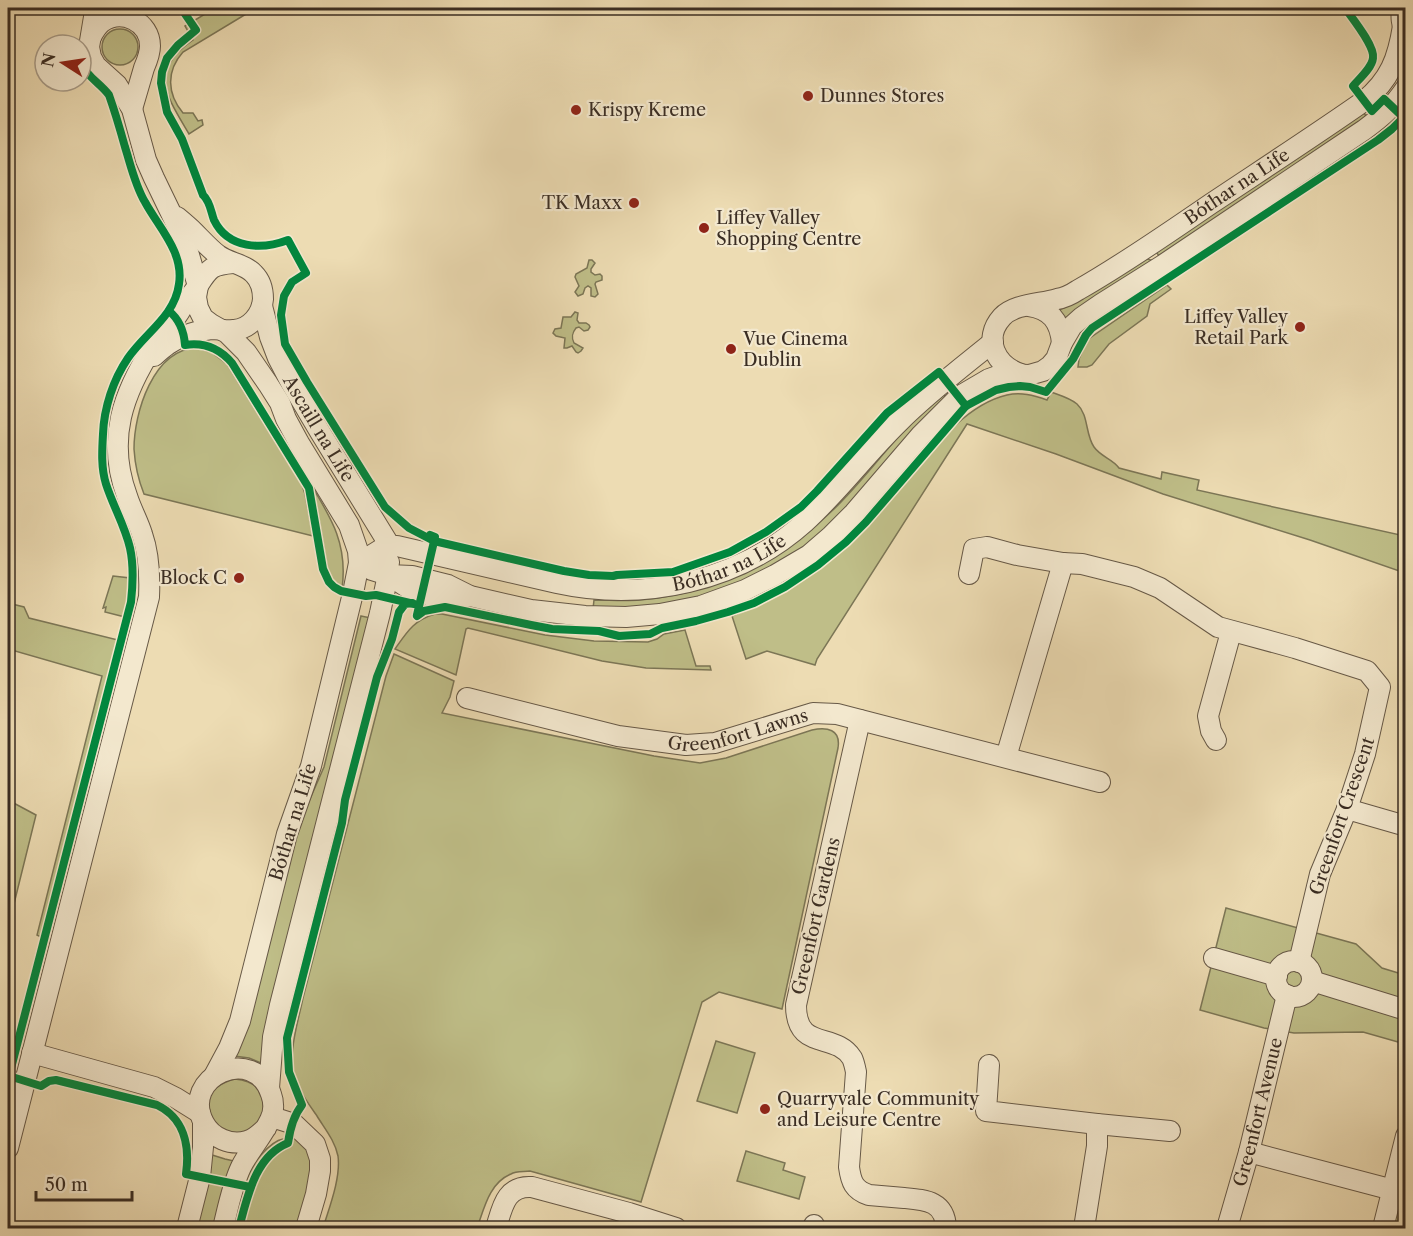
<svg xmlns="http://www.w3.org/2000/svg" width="1413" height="1236" viewBox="0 0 1413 1236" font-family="'Libre Caslon Text',serif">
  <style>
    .green { fill: #bfbe88; stroke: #7c7656; stroke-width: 1.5 }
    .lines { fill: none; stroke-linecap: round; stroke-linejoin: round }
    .minor-casing { stroke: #675947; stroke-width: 22 }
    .minor { stroke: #f3e8ce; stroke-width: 20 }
    .cycleway-casing { stroke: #f3e8ce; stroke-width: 11 }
    .cycleway { stroke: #00873e; stroke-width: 8 }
    .poi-dot { fill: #8f2418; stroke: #f3e8ce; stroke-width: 2 }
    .labels { text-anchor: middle; stroke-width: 4.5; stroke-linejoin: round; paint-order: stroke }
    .poi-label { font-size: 18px; fill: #3a2d23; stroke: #f3e8ce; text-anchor: start }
    .street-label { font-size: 18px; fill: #3a2d23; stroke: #f3e8ce }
  </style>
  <rect width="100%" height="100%" fill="#eddcb3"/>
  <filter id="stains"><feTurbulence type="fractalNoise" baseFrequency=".00333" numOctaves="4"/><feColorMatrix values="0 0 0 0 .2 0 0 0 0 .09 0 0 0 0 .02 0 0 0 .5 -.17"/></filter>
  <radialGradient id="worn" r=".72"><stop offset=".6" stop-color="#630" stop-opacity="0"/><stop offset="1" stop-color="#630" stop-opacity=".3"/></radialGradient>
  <g class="green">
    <path d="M215,8H256L183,52C166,71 167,94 183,113H193L198,121L202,120L203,125L189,134C166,95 148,71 193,40L185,26Z"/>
    <circle cx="120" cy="47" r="18"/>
    <path d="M1364,113L1368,119L1160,257L1156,252Z"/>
    <path d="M1144,258L1154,261L1067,323L1059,310L1070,305Z"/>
    <path d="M589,260H592L595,263L591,269V272L595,275L600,274L602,276V280L596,282L595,284L598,294L595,297L591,296V288L588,286L585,288L583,294L578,296L575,292L579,286L575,277L576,274L587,268Z"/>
    <path d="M1167,285L1171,289L1150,304L1147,316L1109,344L1092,365L1087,367H1078L1079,359L1087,340Z"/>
    <path d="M575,312L578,313L577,320L579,323H586L589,325L590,327L588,330L584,331L579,327L576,328C572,333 571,337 574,343L583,348L581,351L578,353L576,352L572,346L567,348H564L565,338L556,336L553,333L555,329L561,328L563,317H571Z"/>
    <path d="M197,348L211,352L227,364L302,485L305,494L313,536L144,494C138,479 135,465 134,449C134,413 153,349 197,348Z"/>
    <path d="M1051,392C1059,395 1070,398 1077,404C1089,415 1085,434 1094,447C1101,457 1113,459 1119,468L1161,479L1162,472L1199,480L1197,490L1405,536V573L1310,540L1163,494L1056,454L967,424L817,659L815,665L767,651L746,659L732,616C773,599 809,579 842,550C864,530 885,507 904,483C931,451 964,405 1007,395C1021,392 1033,395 1047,400Z"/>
    <path d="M943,393L947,399L836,520L792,557L731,589L653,608L593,609L594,600C609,600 625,601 640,600C716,593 779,563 834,509C860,484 882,454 907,427C918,415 931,404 943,393Z"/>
    <path d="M310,483C332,519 348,545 342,589L333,584L329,578L314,491Z"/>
    <path d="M113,576L130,578L129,597L125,617L105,612L106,607L103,608Z"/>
    <path d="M8,603L24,607L29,618L118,640L41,937L37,935L102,676L8,649Z"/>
    <path d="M435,614H442L545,635L594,641L648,642L657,639L664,634L685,630L696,666H710L711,670L646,668L602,661L468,628L466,629L456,675L395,649C407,632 414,620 435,614Z"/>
    <path d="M361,616L371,618L264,1037L261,1063L249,1058L234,1056L295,833L324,767Z"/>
    <path d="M394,654L454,681L450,697L442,713L654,756L700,763L726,758L812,730C827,727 841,729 838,748L782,1009L719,992L702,1002L641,1202L530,1171C524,1172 516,1171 511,1174C489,1183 484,1209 477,1228H323C329,1208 341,1178 338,1156C335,1141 325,1129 317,1116C310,1106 302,1095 297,1084C286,1056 297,1027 303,998L386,676Z"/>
    <path d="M8,800L36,815L8,928Z"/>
    <path d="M1226,908L1356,944L1382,968L1405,975V1044L1363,1032L1294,1033L1264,1028L1200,1010Z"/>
    <path d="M716,1041L755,1053L737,1113L697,1101Z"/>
    <path d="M235,1079C262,1082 264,1095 264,1119L243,1137L216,1129C213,1121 209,1113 208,1105C207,1090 223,1082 235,1079Z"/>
    <path d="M293,1138C327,1147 304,1205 298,1228H231C236,1212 239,1194 245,1179C250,1166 270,1141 283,1139C287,1138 290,1138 293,1138Z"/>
    <path d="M746,1151L785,1163L783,1170L805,1177L799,1199L737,1181Z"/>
    <path d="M209,1154L225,1159L234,1161L215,1228H193Z"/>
    <path d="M1405,1167V1228H1390Z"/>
  </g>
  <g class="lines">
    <g class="minor-casing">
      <g id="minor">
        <path d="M94,8V17L89,47L91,57L96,66L117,85L132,109L146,160L154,178L183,238L189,255L198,286L196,297L198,308L203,318L211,324L227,333L246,352L268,384L280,403L286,419L299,443L349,525L358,551L359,563L353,593L311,766L287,834L240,1021L229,1048L214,1076"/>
        <path d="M1402,8C1401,17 1401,24 1406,32"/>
        <path d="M91,37C94,31 97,26 102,22C122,8 150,22 150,46C150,54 147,61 144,68C140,82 136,95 132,109"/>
        <path id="s1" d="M262,306L270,337L278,358L291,383L320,432L390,546"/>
        <path d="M1029,306C1051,309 1060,322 1062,343"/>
        <path d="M154,356C163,348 172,340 184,336C192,333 203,330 211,329C219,329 227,331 234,330C250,329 262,314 263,299C263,289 261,281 254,274C245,264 229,263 218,255C209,248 202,240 194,232C189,227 183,222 177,217"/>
        <path id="s2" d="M1021,374C996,366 982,339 1002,317C1014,304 1040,304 1057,299C1064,298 1072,294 1078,290C1124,264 1168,233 1212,203C1263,169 1314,136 1364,101C1390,80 1398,58 1403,26"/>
        <path d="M359,563L372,570L388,575L412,576L448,585L470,596L531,610L585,616L626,617L660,614L701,606L745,590L775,575L809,555L831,536L854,513L921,435L960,396L989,379L1003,374L1029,375L1043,371L1050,366L1056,359L1062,343L1072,326L1082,317L1101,304L1163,265L1364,130C1383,116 1393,107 1406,88"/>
        <path id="s3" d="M359,563L383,548L397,546L557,583C644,602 738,582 805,522C839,491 866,454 899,422C928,393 961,368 993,342"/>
        <path d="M969,574L974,549L987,547L1017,555L1063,563L1082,564L1134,577L1160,588L1218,627L1295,648L1367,671L1380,687L1365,754L1347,809L1320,874L1299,962"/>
        <path d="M393,578L413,591L441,599L452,600L470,596"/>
        <path id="s4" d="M467,698L618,736L686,745L715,743L813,713L837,714L1100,782"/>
        <path d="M860,720L796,1005C796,1052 835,1031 852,1058C854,1062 855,1067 856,1072L849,1167C851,1182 854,1190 869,1195C881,1196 892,1197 904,1198C926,1200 945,1201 946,1228"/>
        <path d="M1216,740L1211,731L1208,716L1231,632"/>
        <path d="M1006,757L1063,563"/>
        <path d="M1347,809L1406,826"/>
        <path d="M1214,958L1277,976"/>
        <circle cx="1294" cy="979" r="18"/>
        <path d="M1312,981L1406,1010"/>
        <path d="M32,1053L154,1087L176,1098L200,1113"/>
        <path d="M989,1065L986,1111L1097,1124V1146L1084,1228"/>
        <path d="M269,1088L273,1037L280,1005L380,613L386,584L389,562"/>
        <path d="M272,1117L294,1124L315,1144L320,1159V1171L316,1194L306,1228"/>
        <path d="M1097,1124L1170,1131"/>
        <path d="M8,1148L149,597C150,576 149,554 142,534C138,521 131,509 127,496C106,439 123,393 154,345C161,335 170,327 176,317C180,312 183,306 186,301C190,296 194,292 197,287C209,269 210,265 233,263"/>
        <path d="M1249,1152L1393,1190"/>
        <path d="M814,1225V1228"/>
        <path d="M187,1228L200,1177L203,1147V1122"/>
        <path d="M223,1228C228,1208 232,1186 241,1167C249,1151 262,1137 270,1120C274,1112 274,1102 271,1094C254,1043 179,1077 204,1123C212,1138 231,1146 247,1141C255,1139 260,1133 266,1128"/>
        <path d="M496,1228C502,1209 505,1185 532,1187L629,1213L676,1228"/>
        <path id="s5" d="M1227,1228L1249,1152L1287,995"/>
        <path d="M1383,1228L1406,1136"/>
      </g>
    </g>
    <use href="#minor" class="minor"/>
    <g class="cycleway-casing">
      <g id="cycleway">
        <path d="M181,8L196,30L178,45L167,58L162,72L161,83L167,112L182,139L203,195C210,201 211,212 214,220C228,249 262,250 288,240L306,273L292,282L284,296L281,315L285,344L307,382L385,507L409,528L434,541L564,571L589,575L613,576L617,575L673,572L730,552L766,532L801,507L817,491L887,413L939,372L966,406"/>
        <path d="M1345,8C1352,18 1375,46 1373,58C1372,68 1359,79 1353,86L1372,111L1384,99L1403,117"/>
        <path d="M81,63C87,77 100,83 109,95C115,112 120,129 125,147C131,166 135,185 145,202C159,228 184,252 179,284C175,316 145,333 128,358C113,380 104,408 103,434C102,451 101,468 106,484C113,506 125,526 130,548C134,566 133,584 131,602L9,1076L41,1086L49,1081L56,1080L157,1105C184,1118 190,1145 186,1174L250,1187"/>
        <path d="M169,311C180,320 184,331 185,345C204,342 220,349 232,363L309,488L323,569L329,582L334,587L341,591L366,596L376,595L414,604"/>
        <path d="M417,615L435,537L430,535"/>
        <path d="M417,616L424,611L445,607L531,625L552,629L599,631L619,636L650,634L662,628L696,621L728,612L754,603L785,587L818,565L846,542L866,522L966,406L996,390L1009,387L1020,386L1030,387L1046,392L1073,359L1086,335L1092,328L1378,140L1392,129L1406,115"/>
        <path d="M239,1228C247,1198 255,1156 288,1143C290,1129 294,1115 302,1105L289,1072L287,1038L342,823L345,800L377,677L392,639L399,612L405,604L412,603"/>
      </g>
    </g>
    <use href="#cycleway" class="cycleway"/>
  </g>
  <g class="poi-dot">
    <circle cx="808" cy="96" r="6"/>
    <circle cx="576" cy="110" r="6"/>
    <circle cx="634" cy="203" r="6"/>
    <circle cx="704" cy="228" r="6"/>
    <circle cx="1300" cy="327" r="6"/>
    <circle cx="731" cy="349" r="6"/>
    <circle cx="239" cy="578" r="6"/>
    <circle cx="765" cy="1109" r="6"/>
  </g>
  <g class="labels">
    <g class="poi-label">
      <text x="820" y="102">Dunnes Stores</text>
      <text x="588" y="116">Krispy Kreme</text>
      <text x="622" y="209" text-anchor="end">TK Maxx</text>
      <text x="716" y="224">Liffey Valley<tspan x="716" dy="21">Shopping Centre</tspan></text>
      <text x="1288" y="323" text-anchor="end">Liffey Valley<tspan x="1288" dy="21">Retail Park</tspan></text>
      <text x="743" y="345">Vue Cinema<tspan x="743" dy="21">Dublin</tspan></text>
      <text x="227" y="584" text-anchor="end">Block C</text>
      <text x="777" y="1105">Quarryvale Community<tspan x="777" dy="21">and Leisure Centre</tspan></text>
    </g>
    <g class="street-label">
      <text dy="6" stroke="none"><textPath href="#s2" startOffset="344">Bóthar na Life</textPath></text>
      <text dy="6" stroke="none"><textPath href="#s1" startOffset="136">Ascaill na Life</textPath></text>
      <text dy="6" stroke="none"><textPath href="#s3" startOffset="384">Bóthar na Life</textPath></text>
      <text dy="6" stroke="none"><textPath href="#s4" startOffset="278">Greenfort Lawns</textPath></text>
      <text transform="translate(1342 816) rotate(-71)" y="6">Greenfort Crescent</text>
      <text transform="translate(293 822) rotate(-73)" y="6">Bóthar na Life</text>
      <text transform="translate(816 916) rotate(-77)" y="6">Greenfort Gardens</text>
      <text dy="6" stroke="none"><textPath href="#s5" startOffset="120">Greenfort Avenue</textPath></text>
    </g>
  </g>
  <rect width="1413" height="1236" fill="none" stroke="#eddcb3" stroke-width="30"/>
  <rect x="9" y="9" width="1395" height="1218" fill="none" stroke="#3a2d23" stroke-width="3"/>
  <rect x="15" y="15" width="1383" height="1206" fill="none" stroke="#3a2d23" stroke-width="1.5"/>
  <g transform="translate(63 63) rotate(282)"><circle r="28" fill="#f3e8ce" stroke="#a99d8a" stroke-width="1.5"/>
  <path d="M0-4.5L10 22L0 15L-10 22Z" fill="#8f2418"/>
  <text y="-9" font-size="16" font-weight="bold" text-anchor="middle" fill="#3a2d23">N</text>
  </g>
  <path d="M36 1191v9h96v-9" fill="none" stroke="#3a2d23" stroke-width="3"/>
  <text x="45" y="1191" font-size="18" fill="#3a2d23" stroke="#f3e8ce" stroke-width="4.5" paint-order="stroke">50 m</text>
  <rect width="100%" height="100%" filter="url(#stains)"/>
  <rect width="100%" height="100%" fill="url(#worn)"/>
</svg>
